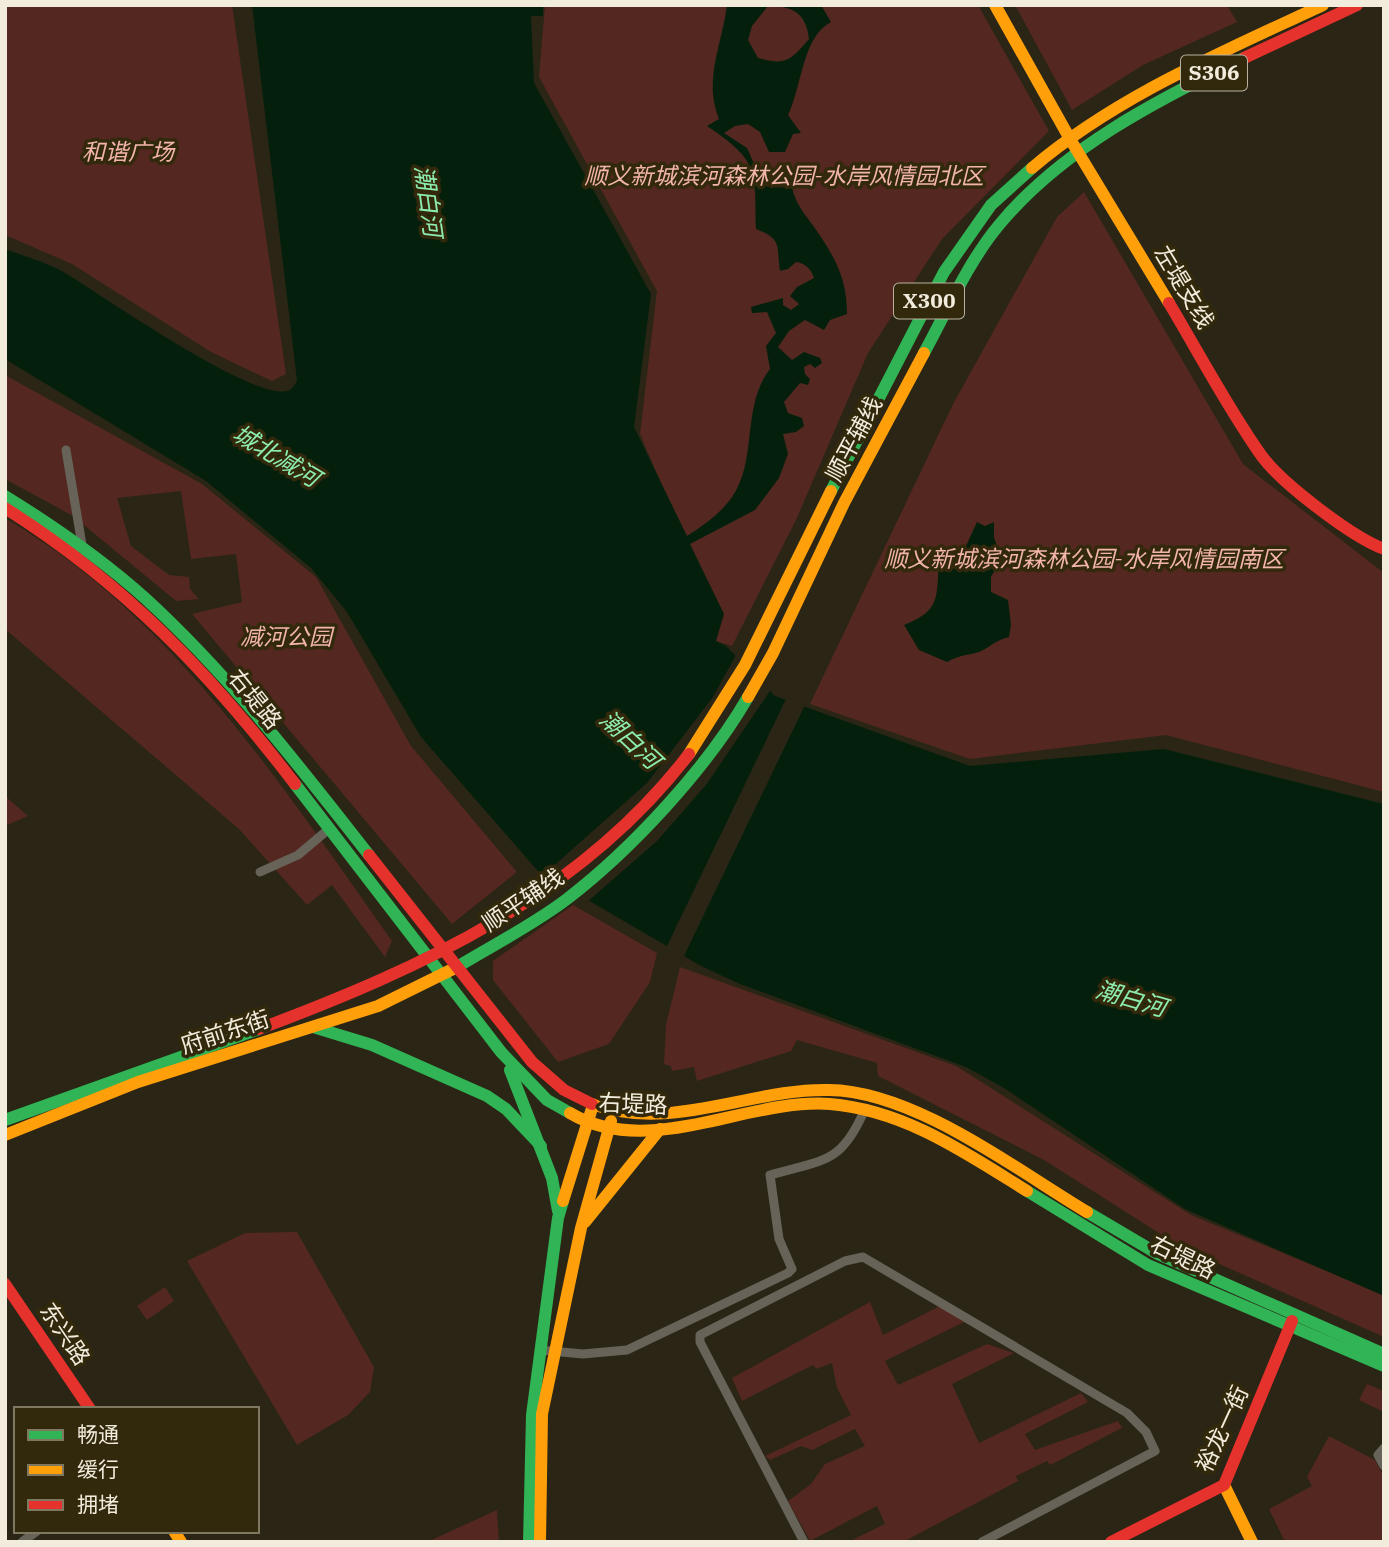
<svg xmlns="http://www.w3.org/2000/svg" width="1389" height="1547" viewBox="0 0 1389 1547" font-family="'IBM Plex Serif','Noto Sans SC',serif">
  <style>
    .green { fill: #542820 }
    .water { fill: #04200d; fill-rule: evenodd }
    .pier { fill: #2a2515 }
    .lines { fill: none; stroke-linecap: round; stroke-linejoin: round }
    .street { stroke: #676358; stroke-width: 9 }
    .fast { stroke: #30b455; stroke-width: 12 }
    .slow { stroke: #ff9f0a; stroke-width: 12 }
    .jam { stroke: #e5322d; stroke-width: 12 }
    .labels { text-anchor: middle; stroke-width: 7; stroke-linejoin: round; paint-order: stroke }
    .shield { fill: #32290d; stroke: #b8b29e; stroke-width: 2 }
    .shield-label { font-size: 21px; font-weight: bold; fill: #f2ecdc }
    .park-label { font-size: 23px; font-style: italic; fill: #f3b4aa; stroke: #32290d }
    .street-label { font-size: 23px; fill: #f2ecdc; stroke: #32290d }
    .water-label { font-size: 24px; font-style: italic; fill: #8dedaf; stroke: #32290d }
  </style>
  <rect width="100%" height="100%" fill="#2a2515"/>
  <g class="green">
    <path d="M5,5H232L286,374L272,381L211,352L72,264L5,235Z"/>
    <path d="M545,5H978L1049,131L942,239L868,353L796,520L732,646L716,641L677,521L640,434L657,291L539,77Z"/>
    <path d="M1015,5H1227L1237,22L1143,65L1072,110Z"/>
    <path d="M1084,192L1243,464L1384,573V792L1166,735L970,759L810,704L953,404L1057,217Z"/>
    <path d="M5,375L202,484L316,577L411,746L517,872L452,924L192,614L242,602L236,554L191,559L181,491L117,498L131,546L169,575L189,577L190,589L199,599L176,601L73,516L5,479Z"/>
    <path d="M5,518C173,616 282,786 392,941L385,957L332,885L307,905L239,829L5,629Z"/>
    <path d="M5,796L28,816L5,826Z"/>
    <path d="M573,905L657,953L650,982L609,1044L558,1062L493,980V961Z"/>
    <path d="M680,967L956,1066L1191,1215L1384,1295V1337L1181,1247L1044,1160L878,1076L877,1063L797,1040L791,1051L697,1081L694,1067L672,1071L671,1066L664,1064L666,1025Z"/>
    <path d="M297,1232L374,1367L370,1392L348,1415L297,1445L187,1261L245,1233Z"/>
    <path d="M165,1287L174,1301L147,1320L137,1306Z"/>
    <path d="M870,1302L883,1335L940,1306L964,1322L885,1361L898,1385L987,1344L1014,1353L952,1384L979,1443L1081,1393L1088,1402L1025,1434L1035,1450L1118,1421L1122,1428L1050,1465L1047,1461L1016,1476L1018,1481L903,1542H848L885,1524L877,1506L810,1541L788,1501L811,1484L825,1464L865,1446L855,1429L812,1450L801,1446L770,1460L765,1456L851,1415L837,1388L832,1363L816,1369L813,1365L742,1401L732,1378Z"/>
    <path d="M1367,1384L1384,1391V1412L1359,1400Z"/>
    <path d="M1329,1436L1375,1460L1384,1477V1542H1285L1269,1509L1312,1486L1307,1477Z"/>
    <path d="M497,1510L499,1542H427Z"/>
  </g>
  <g class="water">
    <path d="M252,5H543V16H531L534,83L651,294L634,427L687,536C704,525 720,514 732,497C758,460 741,406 770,369L766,346L776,333L767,312L752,313L751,307L783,298V305L791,310L799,304L790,296L797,287L814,278C811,269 805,263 796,262L788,269L780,271C776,245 783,240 756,229C755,169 759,161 707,126L719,119C703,80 722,45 727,5H821L831,22C802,37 802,87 788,115L801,133L793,134L785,152H769L760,132L748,124L735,126L724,133L747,148L764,186L792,188C797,208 808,217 819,234C837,261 847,281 847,314L830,320L824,330L805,320L789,331L778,347L792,360L804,352L820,358L822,363L815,368L810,364L804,367L805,374L810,379L808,385L800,383L784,402L788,413L802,418L804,426L796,432L783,434L788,454L779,478L755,510L690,544L724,614L716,641L726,646L775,696L970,766L1164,749L1384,804V1296L1185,1209L1004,1088L966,1067L740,984L701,966L538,871L421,737L347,612L311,568L206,481L5,359V249C25,257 47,262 65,273C102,295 251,400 287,391C293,389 295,385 297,380ZM768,6C793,6 806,13 809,39C791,60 786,66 758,58L748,40L752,26Z"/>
    <path d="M977,522L985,526L994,522V537L1001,559L991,577V592L1008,600L1011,625L1009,637C995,640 988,649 979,652C966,656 961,654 947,662L919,650L904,625C941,610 936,598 939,563L966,546Z"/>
  </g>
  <g class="pier">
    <path d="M737,653L772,688L706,785L657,841L586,903L541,877L647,783L713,697Z"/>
    <path d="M787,697L806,703L682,960L665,950Z"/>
  </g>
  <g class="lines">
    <g class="street">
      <path d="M66,450L82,545"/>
      <path d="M260,872L298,855L330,828"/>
      <path d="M540,1350L583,1354L627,1350L788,1273L792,1269L779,1239L770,1175C824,1159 841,1165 865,1109"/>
      <path d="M1384,1448L1378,1455L1384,1466"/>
      <path d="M22,1542L37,1531"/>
      <path d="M804,1542L700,1342V1335L845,1261L863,1257L1127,1413L1146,1432L1155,1451L982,1542"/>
    </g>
    <g class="fast">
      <path d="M924,353C947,311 968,262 999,225C1062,149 1157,100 1244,58"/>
      <path d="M831,491L944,272L991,205L1032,168"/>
      <path d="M5,496C55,527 103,560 146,599C230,676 299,766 369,855"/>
      <path d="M295,784L501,1052L547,1100L570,1113"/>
      <path d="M457,967C493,945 533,925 567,899C632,849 707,768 748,697"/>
      <path d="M313,1027L372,1045L487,1096L506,1109L541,1146"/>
      <path d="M510,1070L552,1178L558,1211"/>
      <path d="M5,1120L259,1029"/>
      <path d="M1027,1191L1148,1265L1384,1366"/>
      <path d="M1087,1212L1158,1254L1384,1354"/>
      <path d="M529,1542L532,1415L558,1218L563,1201"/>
    </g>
    <g class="slow">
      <path d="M995,5L1070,139L1169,303"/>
      <path d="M1032,168C1117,96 1223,52 1323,5"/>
      <path d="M748,697L773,653L844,503L924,353"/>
      <path d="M689,754L745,665L831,491"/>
      <path d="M592,1104C670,1133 751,1088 829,1090C914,1091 1015,1169 1087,1212"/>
      <path d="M570,1113C649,1160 746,1098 830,1104C904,1110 966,1153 1027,1191"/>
      <path d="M5,1135L138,1082L378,1006L457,967"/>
      <path d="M563,1201L593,1105"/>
      <path d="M585,1222L660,1129"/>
      <path d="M1224,1485L1252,1542"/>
      <path d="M174,1531L181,1542"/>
      <path d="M540,1542L542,1414L581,1228L611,1121"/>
    </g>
    <g class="jam">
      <path d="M1244,58L1357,5"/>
      <path d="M1169,303C1199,353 1227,407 1261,455C1281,483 1352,537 1384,549"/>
      <path d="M5,508C125,584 209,672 295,784"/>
      <path d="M369,855L532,1062L564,1090L592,1104"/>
      <path d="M259,1029C422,968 580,896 689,754"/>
      <path d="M5,1284L90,1409"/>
      <path d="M1111,1542L1224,1485L1292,1321"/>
    </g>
  </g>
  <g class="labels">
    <g class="shield">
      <rect x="1181" y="55.5" width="66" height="35" rx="5"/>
      <rect x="894" y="283.5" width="70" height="35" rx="5"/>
    </g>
    <g class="shield-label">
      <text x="1214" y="80">S306</text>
      <text x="929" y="308">X300</text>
    </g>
    <g class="park-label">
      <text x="128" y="160">和谐广场</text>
      <text x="784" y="184">顺义新城滨河森林公园-水岸风情园北区</text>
      <text x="1084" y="567">顺义新城滨河森林公园-水岸风情园南区</text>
      <text x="286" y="645">减河公园</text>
    </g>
    <g class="street-label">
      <text transform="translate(1184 287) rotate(59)" y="8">左堤支线</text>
      <text transform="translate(854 439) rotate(-62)" y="8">顺平辅线</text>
      <text transform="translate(255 699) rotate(51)" y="8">右堤路</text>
      <text transform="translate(523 900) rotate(-34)" y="8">顺平辅线</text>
      <text transform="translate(225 1032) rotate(-18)" y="8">府前东街</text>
      <text transform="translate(633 1104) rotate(2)" y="8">右堤路</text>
      <text transform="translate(1183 1257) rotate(26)" y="8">右堤路</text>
      <text transform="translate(65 1334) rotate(56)" y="8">东兴路</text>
      <text transform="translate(1222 1429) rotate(-65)" y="8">裕龙一街</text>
    </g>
    <g class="water-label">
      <text transform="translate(428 201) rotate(82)" y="8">潮白河</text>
      <text transform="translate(276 456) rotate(31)" y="8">城北减河</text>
      <text transform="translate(630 740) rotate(43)" y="8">潮白河</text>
      <text transform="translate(1131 999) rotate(16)" y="8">潮白河</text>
    </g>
  </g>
  <rect width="1389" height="1547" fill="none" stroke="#f2ecdc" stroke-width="14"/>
  <rect x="14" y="1407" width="245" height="126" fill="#32290d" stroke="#7f7760" stroke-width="2"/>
  <rect x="28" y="1430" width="35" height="10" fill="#30b455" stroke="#7f7760" stroke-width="2"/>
  <text x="77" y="1442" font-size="21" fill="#f2ecdc">畅通</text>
  <rect x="28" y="1465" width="35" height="10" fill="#ff9f0a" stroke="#7f7760" stroke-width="2"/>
  <text x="77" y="1477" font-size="21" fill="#f2ecdc">缓行</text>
  <rect x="28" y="1500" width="35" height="10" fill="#e5322d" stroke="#7f7760" stroke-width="2"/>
  <text x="77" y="1512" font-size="21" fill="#f2ecdc">拥堵</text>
</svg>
